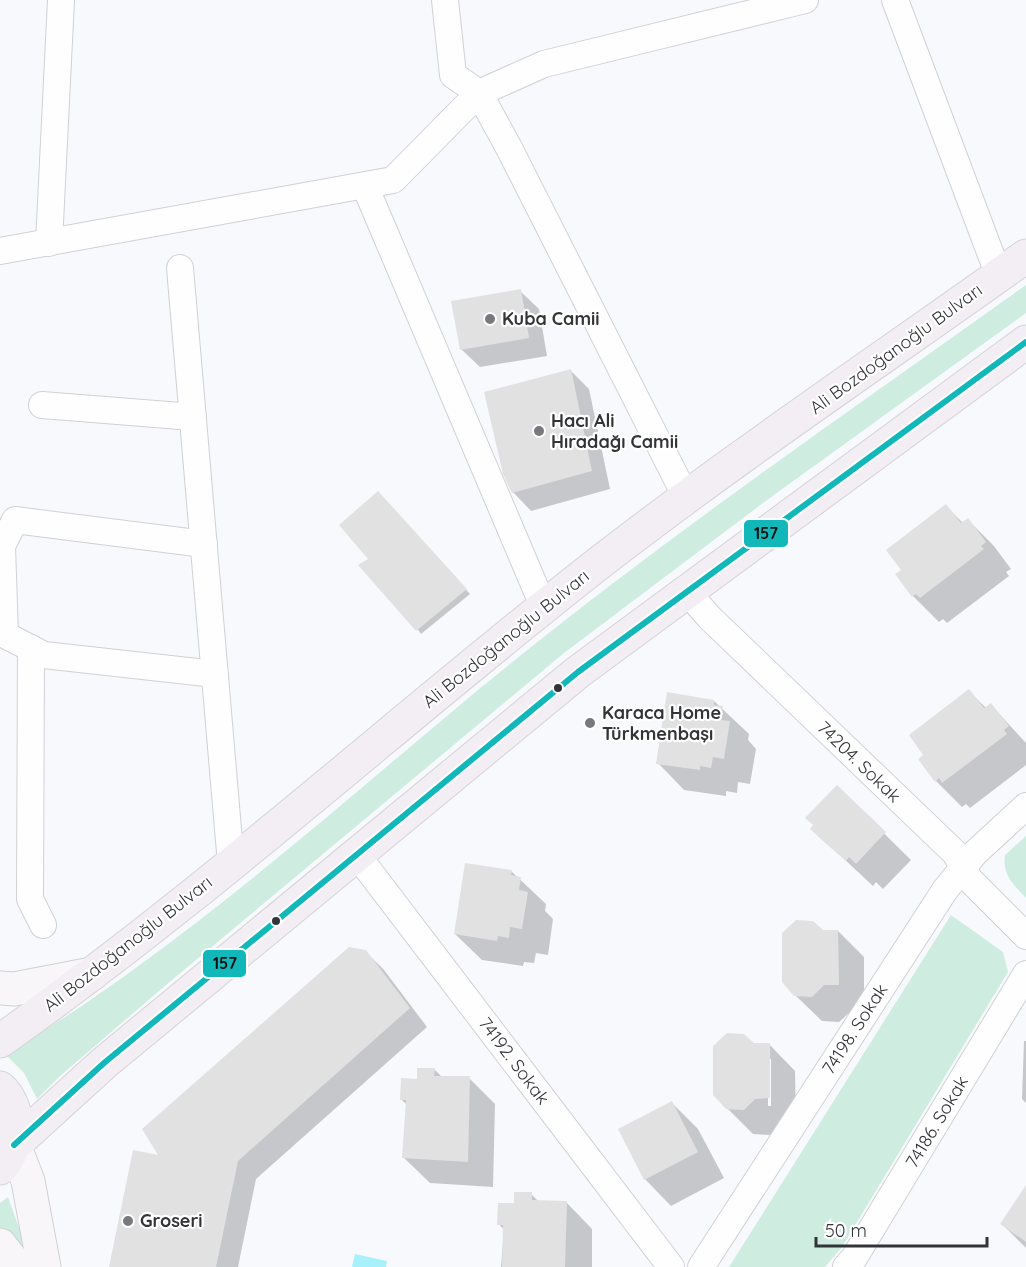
<svg xmlns="http://www.w3.org/2000/svg" width="1026" height="1267" viewBox="0 0 1026 1267" font-family="Quicksand,sans-serif">
  <style>
    .green { fill: #ceede0 }
    .water { fill: #a8f1fa }
    .shadow { fill: #0003; fill-rule: evenodd }
    .building { fill: #e2e1e2 }
    .lines { fill: none; stroke-linecap: round; stroke-linejoin: round }
    .minor-casing { stroke: #d0d1d4; stroke-width: 28 }
    .secondary-casing { stroke: #d0d1d4; stroke-width: 35 }
    .primary-casing { stroke: #d4d4d6; stroke-width: 35 }
    .minor { stroke: #fefeff; stroke-width: 26 }
    .secondary { stroke: #f8f6f9; stroke-width: 33 }
    .primary { stroke: #f3edf4; stroke-width: 33 }
    .bus-1-casing { stroke: #fff; stroke-width: 10 }
    .bus-1 { stroke: #12b8b9; stroke-width: 6 }
    .poi-dot { fill: #78797d; stroke: #fff; stroke-width: 2 }
    .bus-dot { fill: #333438; stroke: #fff; stroke-width: 2 }
    .labels { text-anchor: middle; stroke-width: 4.5; stroke-linejoin: round; paint-order: stroke }
    .poi-label { font-size: 18px; font-weight: bold; fill: #333438; stroke: #fff; text-anchor: start }
    .street-label { font-size: 18px; fill: #333438; stroke: #fff }
    .line-badge { stroke: #fff; stroke-width: 2 }
    .pale-badge-label { font-size: 16px; text-anchor: middle; font-weight: bold; fill: #111 }
  </style>
  <rect width="100%" height="100%" fill="#f8f9fd"/>
  <g class="green">
    <path d="M1026,285V313L767,500L564,653L166,985L60,1076L37,1099L24,1073L4,1053C66,1020 124,977 180,935C283,857 379,772 478,690C654,545 841,417 1026,285Z"/>
    <path d="M1026,836V898C1013,884 1002,875 1005,855Z"/>
    <path d="M951,915L1003,952L1008,972L842,1247L825,1267H729Z"/>
    <path d="M8,1197L33,1267H27L0,1228V1203Z"/>
  </g>
  <path class="water" d="M355,1254L387,1261L386,1267H352Z"/>
  <g class="shadow">
    <path d="M520,291L539,309L547,356L480,367L461,349Z"/>
    <path d="M571,371L589,389L610,489L531,511L513,492Z"/>
    <path d="M378,493L470,594L421,634L370,560Z"/>
    <path d="M946,506L963,523L968,520L994,546L1011,569L1006,572L1009,576L947,623L943,619L939,622L913,596L903,570Z"/>
    <path d="M969,691L986,708L991,705L1026,743V765L970,808L966,804L962,807L936,781L926,755Z"/>
    <path d="M714,701L749,734L748,740L756,749L750,784L738,782L737,793L726,791V796L684,790L658,763Z"/>
    <path d="M837,787L911,860L883,889L876,882L873,886L812,829Z"/>
    <path d="M511,871L546,904L545,911L553,919L548,955L536,953L534,963L524,962L523,966L482,960L455,934Z"/>
    <path d="M838,931L864,957V1011H851L839,1022L822,1021L795,995Z"/>
    <path d="M365,951L384,970L427,1027L256,1179L238,1267H111L161,1157Z"/>
    <path d="M1024,1041H1026V1103L1022,1099Z"/>
    <path d="M769,1044L795,1071L796,1124H782L770,1135L753,1134L727,1108ZM768,1059H771V1106H768Z"/>
    <path d="M434,1069L442,1077L469,1078L495,1104L493,1187L430,1183L403,1157L407,1105L402,1100L418,1080Z"/>
    <path d="M672,1103L698,1129L724,1178L671,1206L645,1179Z"/>
    <path d="M1026,1187V1248L1002,1224Z"/>
    <path d="M531,1194L539,1202H566L592,1229V1267H501L504,1230L499,1224Z"/>
  </g>
  <g class="building">
    <path d="M521,289L529,338L460,350L451,301Z"/>
    <path d="M571,369L592,471L512,493L503,474L484,392Z"/>
    <path d="M378,491L467,589L416,631L358,565L368,559L339,525Z"/>
    <path d="M946,504L961,523L968,518L986,542L981,546L984,549L920,598L916,594L912,597L895,574L901,570L886,550Z"/>
    <path d="M969,689L984,708L991,703L1009,726L1004,730L1007,734L942,783L939,778L935,782L918,759L923,755L909,735Z"/>
    <path d="M667,692L714,700V705L723,706L721,720L730,721L724,759L713,757L711,768L700,766V770L656,764Z"/>
    <path d="M837,785L886,832L856,864L849,857L846,861L823,841L810,829L813,825L805,818Z"/>
    <path d="M465,863L512,870L511,875L521,877L519,890L528,892L522,929L510,927L509,938L498,936L497,941L454,934Z"/>
    <path d="M796,920L813,921L823,930H838L839,985H824L812,997L794,996L782,982V933Z"/>
    <path d="M349,947L366,950L410,1008L238,1161L216,1267H109L133,1150L158,1155L142,1129Z"/>
    <path d="M727,1033L744,1034L754,1043H770V1098L755,1099L744,1110L726,1109L713,1095V1046Z"/>
    <path d="M417,1068H435L434,1076H470L468,1162L402,1158L406,1100H400L401,1078L417,1079Z"/>
    <path d="M672,1101L698,1152L644,1180L618,1129Z"/>
    <path d="M1026,1185V1242L1000,1224Z"/>
    <path d="M514,1192H532V1200L567,1201L565,1267H502L503,1225H497L498,1203H514Z"/>
  </g>
  <g class="lines">
    <g class="minor-casing">
      <g id="minor">
        <path d="M445,0L453,75L479,93L509,148L687,499"/>
        <path d="M895,0L999,276"/>
        <path d="M365,186L544,608"/>
        <path d="M49,243L61,0"/>
        <path d="M0,251L393,180L479,93L544,64L805,0"/>
        <path d="M180,268L231,864"/>
        <path d="M42,405L193,417"/>
        <path d="M204,544L15,520L2,546L5,635L44,655L215,674"/>
        <path d="M687,592L710,618L955,853L970,880L1026,936"/>
        <path d="M31,648L30,899L43,925"/>
        <path d="M357,855L671,1267"/>
        <path d="M701,1267L945,890L975,853L1026,806"/>
        <path d="M846,1267L854,1258L1026,974"/>
      </g>
    </g>
    <g class="secondary-casing">
      <g id="secondary">
        <path d="M0,988L14,989L92,974"/>
        <path d="M14,1145L28,1181L44,1267"/>
        <path d="M0,1245L17,1267"/>
      </g>
    </g>
    <g class="primary-casing">
      <g id="primary">
        <path d="M0,1041C207,895 395,723 594,567C734,458 882,359 1026,256"/>
        <path d="M0,1088C22,1108 20,1148 0,1168"/>
        <path d="M14,1145L104,1063L578,672L1026,342"/>
      </g>
    </g>
    <use href="#minor" class="minor"/>
    <use href="#secondary" class="secondary"/>
    <use href="#primary" class="primary"/>
    <g class="bus-1-casing">
      <path id="bus-1" d="M14,1145L104,1063L578,672L1026,342"/>
    </g>
    <use href="#bus-1" class="bus-1"/>
  </g>
  <g class="poi-dot">
    <circle cx="490" cy="319" r="6"/>
    <circle cx="539" cy="431" r="6"/>
    <circle cx="590" cy="723" r="6"/>
    <circle cx="128" cy="1221" r="6"/>
  </g>
  <g class="bus-dot">
    <circle cx="558" cy="688" r="5"/>
    <circle cx="276" cy="921" r="5"/>
  </g>
  <g class="labels">
    <g class="poi-label">
      <text x="502" y="325">Kuba Camii</text>
      <text x="551" y="427">Hacı Ali<tspan x="551" dy="21">Hıradağı Camii</tspan></text>
      <text x="602" y="719">Karaca Home<tspan x="602" dy="21">Türkmenbaşı</tspan></text>
      <text x="140" y="1227">Groseri</text>
    </g>
    <g class="street-label">
      <text transform="translate(896 349) rotate(-36)" y="6">Ali Bozdoğanoğlu Bulvarı</text>
      <text transform="translate(506 639) rotate(-39)" y="6">Ali Bozdoğanoğlu Bulvarı</text>
      <text transform="translate(859 762) rotate(44)" y="6">74204. Sokak</text>
      <text transform="translate(128 944) rotate(-38)" y="6">Ali Bozdoğanoğlu Bulvarı</text>
      <text transform="translate(855 1029) rotate(-57)" y="6">74198. Sokak</text>
      <text transform="translate(514 1061) rotate(53)" y="6">74192. Sokak</text>
      <text transform="translate(937 1122) rotate(-59)" y="6">74186. Sokak</text>
    </g>
  </g>
  <g class="line-badge">
    <rect x="743" y="519" width="46" height="29" rx="6" fill="#12b8b9"/>
    <rect x="202" y="949" width="45" height="29" rx="6" fill="#12b8b9"/>
  </g>
  <g class="pale-badge-label">
    <text x="766" y="539">157</text>
    <text x="225" y="969">157</text>
  </g>
  <path d="M816 1237v9h171v-9" fill="none" stroke="#333438" stroke-width="3"/>
  <text x="825" y="1237" font-size="18" fill="#333438" stroke="#ffffff" stroke-width="4.5" paint-order="stroke">50 m</text>
</svg>
